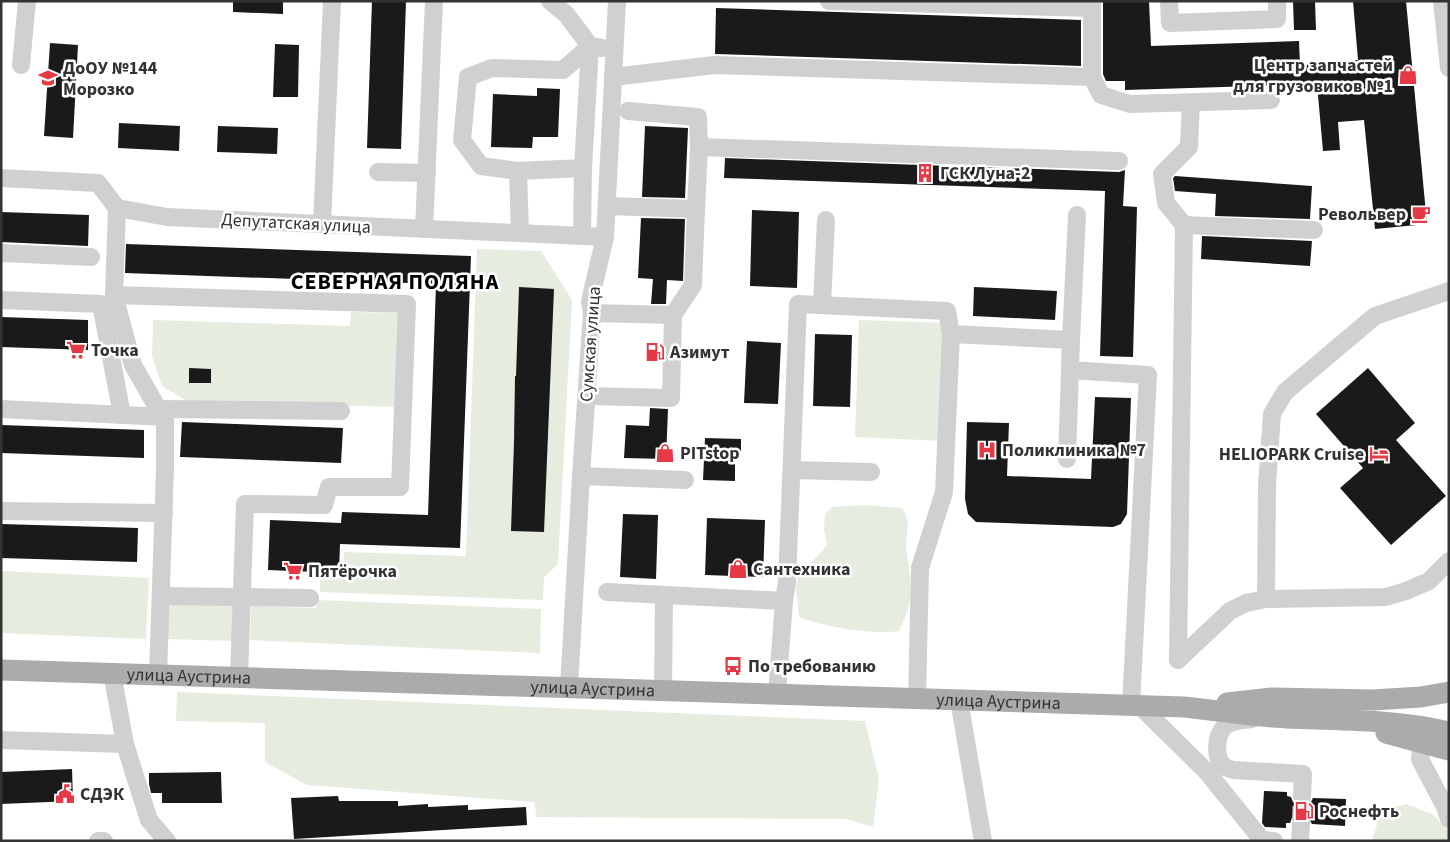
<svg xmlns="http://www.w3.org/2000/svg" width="1450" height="842" viewBox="0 0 1450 842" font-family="'Source Sans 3',sans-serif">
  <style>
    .green { fill: #e6ecdf }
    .building { fill: #1a1a1a }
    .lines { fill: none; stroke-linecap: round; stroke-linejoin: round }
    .minor-tunnel { stroke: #d6d6d6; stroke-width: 18; stroke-dasharray: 18 9; stroke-linecap: butt }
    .minor { stroke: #d0d0d0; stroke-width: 18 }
    .major { stroke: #ababab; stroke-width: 21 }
    .labels { text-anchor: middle; stroke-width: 5; stroke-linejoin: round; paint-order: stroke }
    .poi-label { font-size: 18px; font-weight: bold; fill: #333; stroke: #fff; text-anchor: start }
    .street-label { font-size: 18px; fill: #333; stroke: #fff }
    .district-label { font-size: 22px; font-weight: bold; letter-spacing: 1px; fill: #000; stroke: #fff }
  </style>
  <rect width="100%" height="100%" fill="#fff"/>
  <g class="green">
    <path d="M477,249L541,251L572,300L558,564L544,577L543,600L320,592V577L343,578L344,552L466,556Z"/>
    <path d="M351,312L401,313L398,407L187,401L162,386L152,356L153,320L350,326Z"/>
    <path d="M859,320L948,323L944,441L855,437Z"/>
    <path d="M866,505L902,508C911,523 907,529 906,545C906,552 908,560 909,568C912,595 911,607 899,631C872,635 825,627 799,617L796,587L798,574L817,557L827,545L824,529L825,514L832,507Z"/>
    <path d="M1,571L149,578L146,639L1,633Z"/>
    <path d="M317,600L541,609L540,653L250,640L251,606L316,608Z"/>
    <path d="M168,603L236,605L235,641L167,639Z"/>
    <path d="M177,692L865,721L879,779L873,827L846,819L537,817L534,802L307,785L265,762V723L176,721Z"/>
    <path d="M1406,804L1432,814L1449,831V841H1372L1381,811Z"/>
  </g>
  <g class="building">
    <path d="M233,1H283V14L233,12Z"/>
    <path d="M372,1H406L401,149L367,148Z"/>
    <path d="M1103,1H1149L1151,46L1299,41L1300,65L1358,60L1353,1H1406L1427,224L1375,229L1364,120L1338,122L1340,150L1323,151L1317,84L1125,90V81H1106L1103,74Z"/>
    <path d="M1293,1H1315L1316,30H1294Z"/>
    <path d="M716,8L1081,20V66L715,54Z"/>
    <path d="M50,43L78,45L73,138L44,136Z"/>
    <path d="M275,44L299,45L298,97H273Z"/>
    <path d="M537,88L560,89L558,137H533L532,148L491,147L493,94L537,96Z"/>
    <path d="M119,123L180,126L179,151L118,148Z"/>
    <path d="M218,126L278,128L277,154L217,152Z"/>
    <path d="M645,126L688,128L685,198L642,197Z"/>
    <path d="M725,158L1119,172L1125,170L1123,206L1137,207L1133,357L1100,356L1105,191L724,178Z"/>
    <path d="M1175,176L1312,186L1310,219L1215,216L1216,194L1175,191L1173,178Z"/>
    <path d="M752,210L799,212L797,288L750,286Z"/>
    <path d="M1,212L89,215L88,246L1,242Z"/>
    <path d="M641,218L685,219L683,281L667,280L666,304H651L653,279L638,278Z"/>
    <path d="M1202,236L1312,241L1310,266L1201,259Z"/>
    <path d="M126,244L471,256L460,548L340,544L339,573L268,570L270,520L341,523L342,512L428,515L436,284L125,273Z"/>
    <path d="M519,287L554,289L544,532L511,531L514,442L515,376H516Z"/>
    <path d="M974,287L1057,291L1055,320L973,316Z"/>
    <path d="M1,317L88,320V350L1,347Z"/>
    <path d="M815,334L852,335L850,407L813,406Z"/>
    <path d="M747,341L781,343L778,404L744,403Z"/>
    <path d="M189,368L211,369V383H189Z"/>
    <path d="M1368,368L1415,423L1396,440L1446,496L1391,545L1340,488L1363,468L1316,414Z"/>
    <path d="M1095,397L1131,398L1127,514L1121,524L1113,527L976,522L968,514L965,499L967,422L1009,423L1007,476L1091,479Z"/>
    <path d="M650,408L668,409L666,459L624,458L626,425L649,426Z"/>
    <path d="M182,422L343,428L341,463L180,457Z"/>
    <path d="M1,425L144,430V458L1,453Z"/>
    <path d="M705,438L741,439V455H735V481L703,480Z"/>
    <path d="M623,514L658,515L656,579L620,577Z"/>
    <path d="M707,518L765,520L763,577L705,575Z"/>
    <path d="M1,524L138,528L137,562L1,558Z"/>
    <path d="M72,769L73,801L1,804V772Z"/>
    <path d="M221,772L222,803H162V793H151L149,784V773Z"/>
    <path d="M1264,791L1287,792V796L1291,797L1293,802L1301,808L1307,806L1311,802L1313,798L1346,799L1345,826L1312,824L1307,815L1301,813L1292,818L1290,823H1286V828L1265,827L1262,823Z"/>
    <path d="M338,796L339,801H398V806L428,804V807L468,805V810L526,807L527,825L294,839L291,798Z"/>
  </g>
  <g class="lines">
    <path class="minor-tunnel" d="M1301,824L1302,797"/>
    <g class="minor">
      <path d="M550,1L566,14L590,46L602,48"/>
      <path d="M829,1L1092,8"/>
      <path d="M1169,1L1170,23L1277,19V1"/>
      <path d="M1442,1L1449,68"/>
      <path d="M590,46L583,168L518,171L481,166L462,140L468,77L492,68L563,70Z"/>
      <path d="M21,65L27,1"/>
      <path d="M613,77L714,65L1092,77V1"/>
      <path d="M1092,77L1101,95L1130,104L1271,100"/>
      <path d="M699,147L1119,161"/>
      <path d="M518,171L520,233"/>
      <path d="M378,172L427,173"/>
      <path d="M1,178L98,183L117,208L167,217L605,237"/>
      <path d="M607,206L696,209L699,147L698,117L628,111"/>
      <path d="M117,208L114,295L133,365L158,409L165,417V467L158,675"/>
      <path d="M322,224L332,1"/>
      <path d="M1184,225L1314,230"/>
      <path d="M424,229L434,1"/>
      <path d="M582,236L583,168"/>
      <path d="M1,253L91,257"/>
      <path d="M114,295L407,304L400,487H329L324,505L245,504L239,677"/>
      <path d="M1,300L101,304L122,415"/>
      <path d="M822,305L826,220"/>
      <path d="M673,315L693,285L696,209"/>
      <path d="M1071,340L1077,215"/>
      <path d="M586,396L671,398L673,315L592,313"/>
      <path d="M1,409L165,417"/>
      <path d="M158,409L341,411"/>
      <path d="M1067,459L1070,370"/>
      <path d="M792,470L871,472"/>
      <path d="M581,476L685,480"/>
      <path d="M1,511L164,513"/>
      <path d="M607,592L784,601L777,694"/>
      <path d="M161,596L310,598"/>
      <path d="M1266,599L1267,485L1272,414L1285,392L1375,316L1449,291"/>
      <path d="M784,601L787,582L798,304L947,311L951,334L1071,340L1070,370L1148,375L1131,706"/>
      <path d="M1178,660L1184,225L1166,203L1162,174L1189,147L1191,103"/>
      <path d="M1178,660L1230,611L1246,603L1266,599L1386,597L1406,591L1429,581L1449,561"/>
      <path d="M112,673L125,744L134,773L149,820L167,841"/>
      <path d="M569,688L581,476L592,313L590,301L605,237L617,1"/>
      <path d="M663,691L664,596"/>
      <path d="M917,699L920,568L944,492L951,334"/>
      <path d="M959,700L983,841"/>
      <path d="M1140,706L1207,772L1262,840L1274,841"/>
      <path d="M1252,719C1243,720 1232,720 1225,726C1215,736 1214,759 1225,767C1228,768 1230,769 1233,770L1303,774L1302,797"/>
      <path d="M1,740L125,744"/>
      <path d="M1422,742L1420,759L1445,807L1449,819"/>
      <path d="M98,841H104"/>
      <path d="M1300,841L1301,824"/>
    </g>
    <g class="major">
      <path id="s1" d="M1,670L1184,707C1214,710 1243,715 1272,717C1331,721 1391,718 1449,732"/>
      <path d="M1227,703L1272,698L1373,700L1421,697L1449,692"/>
      <path d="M1386,733L1449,750"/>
    </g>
  </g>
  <defs>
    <g id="shop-bare" transform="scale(1.5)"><path d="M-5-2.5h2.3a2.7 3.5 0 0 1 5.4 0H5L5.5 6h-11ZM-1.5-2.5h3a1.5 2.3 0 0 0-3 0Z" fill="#e63946" stroke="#fff" stroke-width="2.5" paint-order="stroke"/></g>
    <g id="school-bare" transform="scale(1.5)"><path d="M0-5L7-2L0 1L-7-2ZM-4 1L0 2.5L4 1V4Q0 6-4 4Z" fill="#e63946" stroke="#fff" stroke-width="2.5" paint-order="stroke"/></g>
    <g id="building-bare" transform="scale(1.5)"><path d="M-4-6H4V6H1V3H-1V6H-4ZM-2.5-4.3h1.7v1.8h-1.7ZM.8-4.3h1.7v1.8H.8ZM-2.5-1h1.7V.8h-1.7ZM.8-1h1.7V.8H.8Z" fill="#e63946" stroke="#fff" stroke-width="2.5" paint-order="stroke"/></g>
    <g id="cafe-bare" transform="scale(1.5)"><path d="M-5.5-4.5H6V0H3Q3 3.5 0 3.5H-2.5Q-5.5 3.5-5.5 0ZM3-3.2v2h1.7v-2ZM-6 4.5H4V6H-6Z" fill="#e63946" stroke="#fff" stroke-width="2.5" paint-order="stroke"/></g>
    <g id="supermarket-bare" transform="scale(1.5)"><path d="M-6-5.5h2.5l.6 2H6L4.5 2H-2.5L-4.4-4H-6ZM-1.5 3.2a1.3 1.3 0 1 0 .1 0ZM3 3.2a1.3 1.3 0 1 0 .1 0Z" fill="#e63946" stroke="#fff" stroke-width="2.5" paint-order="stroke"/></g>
    <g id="fuel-bare" transform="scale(1.5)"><path d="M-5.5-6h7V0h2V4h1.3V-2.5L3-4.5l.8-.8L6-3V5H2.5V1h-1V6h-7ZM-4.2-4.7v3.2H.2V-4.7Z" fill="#e63946" stroke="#fff" stroke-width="2.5" paint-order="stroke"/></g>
    <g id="hospital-bare" transform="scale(1.5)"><path d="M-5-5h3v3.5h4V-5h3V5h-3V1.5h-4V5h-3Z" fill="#e63946" stroke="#fff" stroke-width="2.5" paint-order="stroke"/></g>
    <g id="hotel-bare" transform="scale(1.5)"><path d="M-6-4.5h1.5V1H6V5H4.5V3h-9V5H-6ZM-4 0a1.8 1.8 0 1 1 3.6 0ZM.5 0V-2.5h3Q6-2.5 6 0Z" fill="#e63946" stroke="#fff" stroke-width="2.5" paint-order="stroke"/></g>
    <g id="bus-bare" transform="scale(1.5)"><path d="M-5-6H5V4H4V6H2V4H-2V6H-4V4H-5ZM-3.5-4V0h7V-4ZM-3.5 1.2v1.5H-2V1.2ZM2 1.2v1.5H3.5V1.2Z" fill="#e63946" stroke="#fff" stroke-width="2.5" paint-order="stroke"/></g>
    <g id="civic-bare" transform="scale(1.5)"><path d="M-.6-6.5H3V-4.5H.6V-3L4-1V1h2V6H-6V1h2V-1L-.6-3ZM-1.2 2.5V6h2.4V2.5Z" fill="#e63946" stroke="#fff" stroke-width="2.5" paint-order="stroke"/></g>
  </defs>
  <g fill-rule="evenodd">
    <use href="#shop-bare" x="1408" y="75"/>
    <use href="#school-bare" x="48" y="78"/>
    <use href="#building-bare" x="925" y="173"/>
    <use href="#cafe-bare" x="1421" y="214"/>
    <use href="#supermarket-bare" x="76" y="350"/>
    <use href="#fuel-bare" x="655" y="352"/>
    <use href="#hospital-bare" x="987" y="450"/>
    <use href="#shop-bare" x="665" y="453"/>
    <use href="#hotel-bare" x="1379" y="454"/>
    <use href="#shop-bare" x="738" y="569"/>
    <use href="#supermarket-bare" x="293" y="571"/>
    <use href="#bus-bare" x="733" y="666"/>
    <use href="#civic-bare" x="65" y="794"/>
    <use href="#fuel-bare" x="1304" y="811"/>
  </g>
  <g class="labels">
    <g class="poi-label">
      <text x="1393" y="71" text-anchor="end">Центр запчастей<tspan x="1393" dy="21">для грузовиков №1</tspan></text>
      <text x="63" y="74">ДоОУ №144<tspan x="63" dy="21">Морозко</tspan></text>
      <text x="940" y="179">ГСК Луна-2</text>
      <text x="1406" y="220" text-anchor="end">Револьвер</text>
      <text x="91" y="356">Точка</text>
      <text x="670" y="358">Азимут</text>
      <text x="1002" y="456">Поликлиника №7</text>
      <text x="680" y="459">PITstop</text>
      <text x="1364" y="460" text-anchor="end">HELIOPARK Cruise</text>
      <text x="753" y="575">Сантехника</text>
      <text x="308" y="577">Пятёрочка</text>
      <text x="748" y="672">По требованию</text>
      <text x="80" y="800">СДЭК</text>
      <text x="1319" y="817">Роснефть</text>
    </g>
    <g class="street-label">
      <text transform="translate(296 223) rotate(3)" y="6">Депутатская улица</text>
      <text transform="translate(590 344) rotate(-86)" y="6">Сумская улица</text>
      <text dy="6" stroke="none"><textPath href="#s1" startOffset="188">улица Аустрина</textPath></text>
      <text dy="6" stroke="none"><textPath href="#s1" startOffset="592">улица Аустрина</textPath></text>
      <text dy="6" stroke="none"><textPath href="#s1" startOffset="998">улица Аустрина</textPath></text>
    </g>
    <g class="district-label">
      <text x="395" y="289">СЕВЕРНАЯ ПОЛЯНА</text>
    </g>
  </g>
  <rect width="1450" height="842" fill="none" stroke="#333333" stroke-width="5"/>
</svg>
